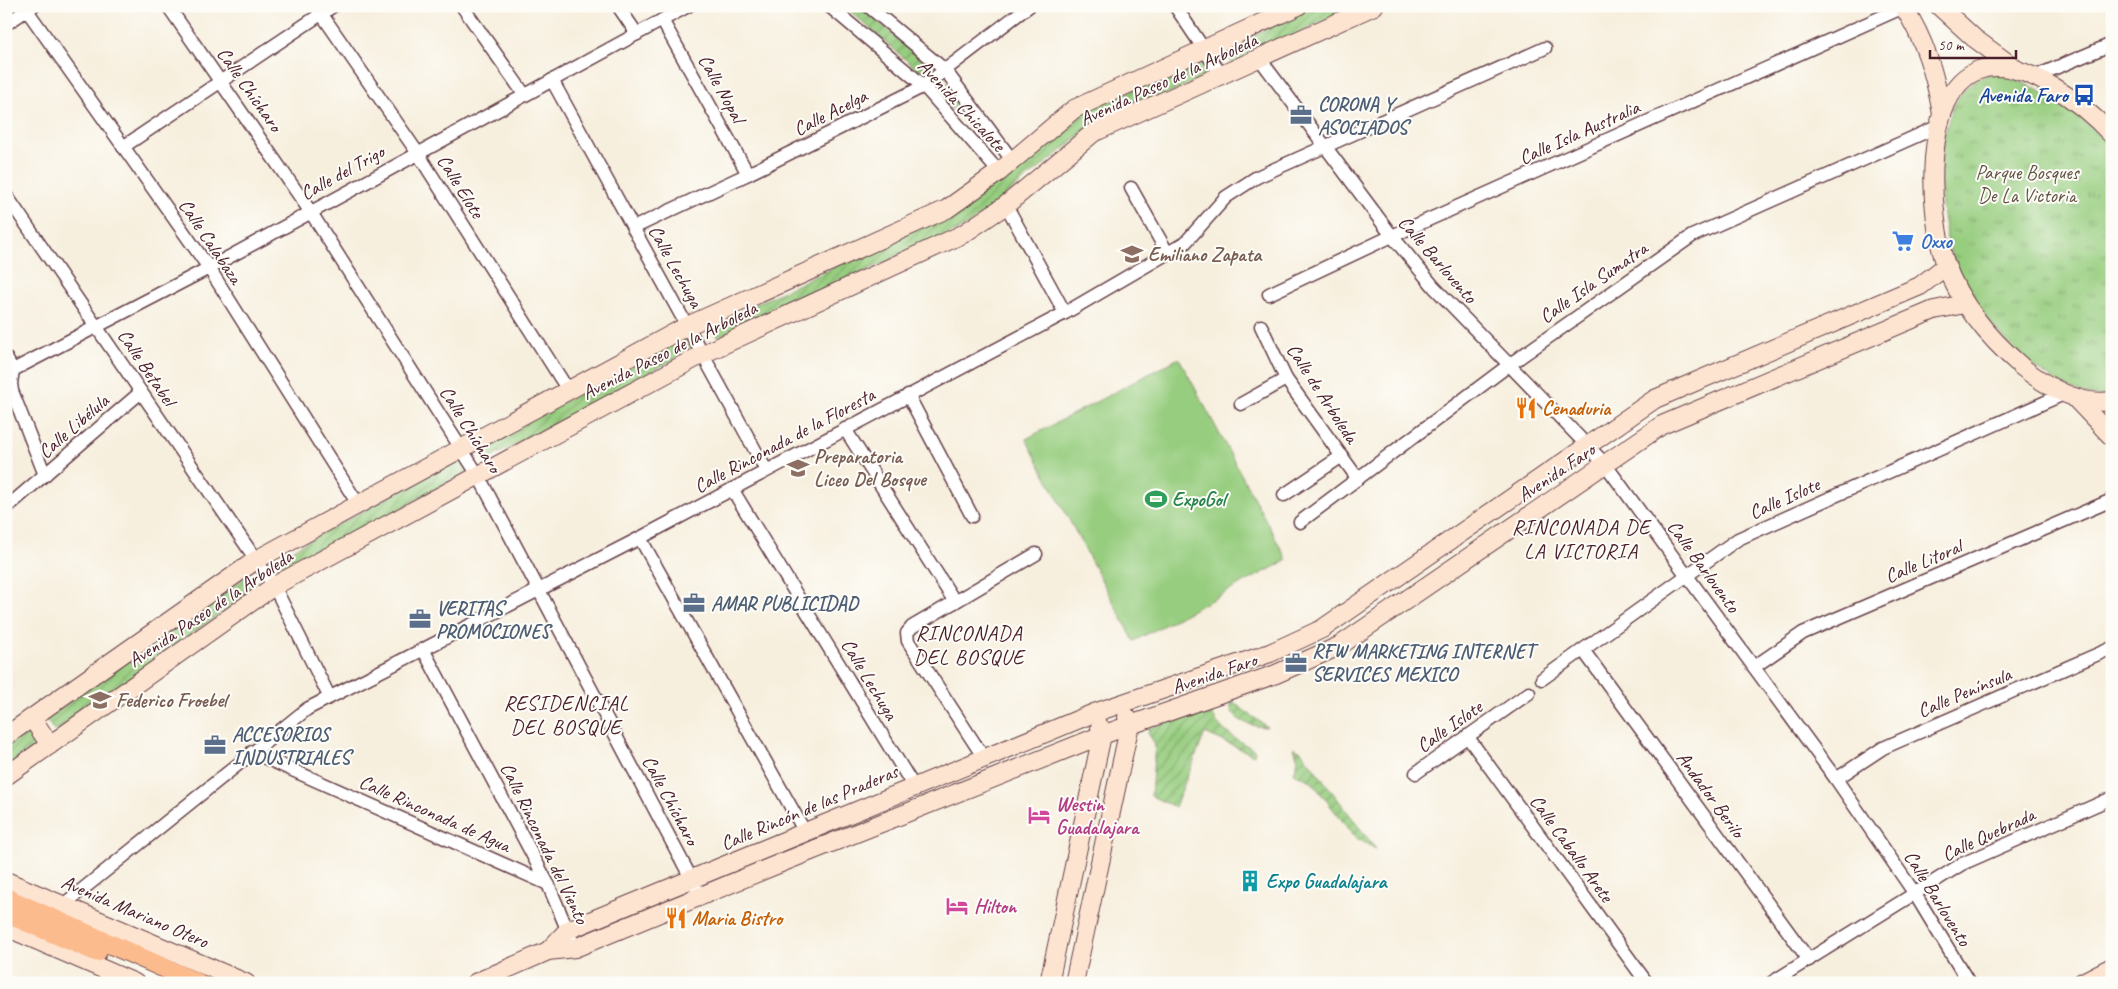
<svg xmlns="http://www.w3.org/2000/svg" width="2118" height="989" viewBox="0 0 2118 989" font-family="Caveat,sans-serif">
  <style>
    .grass { fill: url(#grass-tufts); stroke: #707655 }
    .garden { fill: url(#garden-furrows); stroke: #707655 }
    .pitch { fill: #97cd7f; stroke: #707655 }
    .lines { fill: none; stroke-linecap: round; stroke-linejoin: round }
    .street-casing { stroke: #643e46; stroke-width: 15 }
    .secondary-casing { stroke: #643e46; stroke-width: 20 }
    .primary-casing { stroke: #643e46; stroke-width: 21 }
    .street { stroke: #fff; stroke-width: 12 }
    .secondary { stroke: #fde4d1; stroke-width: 18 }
    .primary { stroke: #fbbb8d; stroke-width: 19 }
    .labels { text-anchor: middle; stroke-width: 4; stroke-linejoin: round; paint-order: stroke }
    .street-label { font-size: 20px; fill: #4a1f2b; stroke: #fdfcf7 }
    .transit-label { font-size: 20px; font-weight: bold; fill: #164399; stroke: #fdfcf7; text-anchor: end }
    .service-label { font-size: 20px; font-weight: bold; fill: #4e5e75; stroke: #fdfcf7; text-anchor: start }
    .park-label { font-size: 20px; fill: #615344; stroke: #fdfcf7 }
    .shop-label { font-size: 20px; font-weight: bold; fill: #366cbe; stroke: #fdfcf7; text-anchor: start }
    .education-label { font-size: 20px; font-weight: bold; fill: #785e54; stroke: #fdfcf7; text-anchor: start }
    .food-label { font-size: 20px; font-weight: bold; fill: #c56008; stroke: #fdfcf7; text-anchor: start }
    .leisure-label { font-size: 20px; font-weight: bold; fill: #27864d; stroke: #fdfcf7; text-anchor: start }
    .hotel-label { font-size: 20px; font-weight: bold; fill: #b23c85; stroke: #fdfcf7; text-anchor: start }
    .culture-label { font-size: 20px; font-weight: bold; fill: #0d838f; stroke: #fdfcf7; text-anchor: start }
    .neighbourhood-label { font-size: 21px; letter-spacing: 1px; fill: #4a1f2b; stroke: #fdfcf7 }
  </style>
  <defs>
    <pattern id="grass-tufts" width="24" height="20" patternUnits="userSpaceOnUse" patternTransform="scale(1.25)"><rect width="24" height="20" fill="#97cd7f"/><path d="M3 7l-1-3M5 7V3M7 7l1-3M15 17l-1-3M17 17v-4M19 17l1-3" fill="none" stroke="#7da668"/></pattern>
    <pattern id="garden-furrows" width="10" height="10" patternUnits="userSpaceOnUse" patternTransform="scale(1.25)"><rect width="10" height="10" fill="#97cd7f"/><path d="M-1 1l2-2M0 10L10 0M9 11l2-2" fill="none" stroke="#7da668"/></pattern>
  </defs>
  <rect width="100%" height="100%" fill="#fdfcf7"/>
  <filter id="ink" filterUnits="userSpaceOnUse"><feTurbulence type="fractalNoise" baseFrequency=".02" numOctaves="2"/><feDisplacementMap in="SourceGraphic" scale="10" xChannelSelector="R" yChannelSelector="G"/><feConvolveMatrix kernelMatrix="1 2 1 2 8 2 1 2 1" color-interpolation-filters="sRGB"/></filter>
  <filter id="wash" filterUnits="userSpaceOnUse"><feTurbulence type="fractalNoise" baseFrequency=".0096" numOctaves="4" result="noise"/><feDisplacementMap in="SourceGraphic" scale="20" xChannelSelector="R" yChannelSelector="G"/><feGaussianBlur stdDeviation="1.12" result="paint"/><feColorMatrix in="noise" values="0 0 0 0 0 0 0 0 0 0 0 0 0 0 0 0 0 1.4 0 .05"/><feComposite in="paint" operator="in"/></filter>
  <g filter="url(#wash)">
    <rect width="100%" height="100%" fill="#f7efde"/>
    <path class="grass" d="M1990,74L2010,76L2068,106L2112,148V394C2106,394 2098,397 2093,396C2037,384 1980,320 1957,270C1937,225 1931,130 1964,90C1971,81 1980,78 1990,74Z"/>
    <g class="garden">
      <path d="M844,6H860L927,64L920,72Z"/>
      <path d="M1316,6H1354L1233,65L1223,49Z"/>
      <path d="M1202,58L1212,74L1090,128L965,227L717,337L711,325L963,207L1079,113Z"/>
      <path d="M947,82L962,101L951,110L936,91Z"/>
      <path d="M684,337L691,350L491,458L484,445Z"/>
      <path d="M460,458L467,472L286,571L279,557Z"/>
      <path d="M248,575L257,587L55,732L46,719Z"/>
      <path d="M1231,703H1234L1267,727C1254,727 1228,721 1231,703Z"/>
      <path d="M1210,709C1217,730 1237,740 1255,750L1254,755L1205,733L1175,807L1151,796L1155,744L1148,733L1149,728Z"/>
      <path d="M26,733L35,746L6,767V747Z"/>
      <path d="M1294,747L1301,751L1376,849L1356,838L1311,781L1294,773L1298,760Z"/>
    </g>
    <path class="pitch" d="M1179,358L1287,560L1134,641L1026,439Z"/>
  </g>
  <g filter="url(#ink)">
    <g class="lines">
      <g class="street-casing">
        <g id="street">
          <path d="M24,6L209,268L358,504"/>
          <path d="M168,6L310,211L478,475L701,897"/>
          <path d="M316,6L417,152L568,390"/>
          <path d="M462,6L524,94"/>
          <path d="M618,6L637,34"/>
          <path d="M829,6L924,86L999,172"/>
          <path d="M868,6L945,70L1012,160"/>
          <path d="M1175,6L1222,76"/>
          <path d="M662,20L748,174"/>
          <path d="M6,24L33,6"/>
          <path d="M1260,59L1392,236L1434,287L1605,464L1836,779L1915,894L1969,983"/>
          <path d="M2034,77L2112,44"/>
          <path d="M552,80L766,470"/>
          <path d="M123,147L333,6"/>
          <path d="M1131,188L1168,254"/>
          <path d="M6,195L274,586L329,696"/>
          <path d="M1006,205L1065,313"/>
          <path d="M633,228L748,174L924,86L1029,6"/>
          <path d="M1269,294L1392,236L1906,6"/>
          <path d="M1261,326L1286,379L1358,479"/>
          <path d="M6,358L13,370L11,383L12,391L45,475"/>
          <path d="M13,370L209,268L688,6"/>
          <path d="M908,395L972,516"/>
          <path d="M1241,404L1286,379"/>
          <path d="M845,429L955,602"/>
          <path d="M732,489L914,787"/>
          <path d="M1284,495L1342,456"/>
          <path d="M6,508L141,392"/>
          <path d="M1300,522L1509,365L1692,236L1939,126"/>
          <path d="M640,538L805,832"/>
          <path d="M423,649L548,884L575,948"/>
          <path d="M1583,650L1809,960"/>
          <path d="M1754,667L1803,633L2112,500"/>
          <path d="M1542,679L1738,539L2066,393"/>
          <path d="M1467,736L1647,983"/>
          <path d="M252,752L548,884"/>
          <path d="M984,758L908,641L907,633L912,627L1036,554"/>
          <path d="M1416,773L1529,693"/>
          <path d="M1836,779L1883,748L2112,648"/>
          <path d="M63,905L307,709L640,538L1065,313L1185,243L1226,197L1257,177L1545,48"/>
          <path d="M1771,983L1962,864L2112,798"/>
        </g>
      </g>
      <g class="secondary-casing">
        <g id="secondary">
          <path d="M1903,6C1925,40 1935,74 1942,114"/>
          <path d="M1939,6L1974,38L2016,69"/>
          <path d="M2112,135C2085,106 2021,54 1979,70C1920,91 1929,219 1946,265C1961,306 1990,339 2022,367C2046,386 2080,406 2112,401"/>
          <path d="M2074,397L2112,437"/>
          <path d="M32,718L50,745"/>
          <path d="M6,736L256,560L687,326L947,209L999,172L1074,109L1298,6"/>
          <path d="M6,776L274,586L703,354L963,234L1006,205L1093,133L1374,6"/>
          <path d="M6,881L246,983"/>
          <path d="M6,927L135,983"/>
          <path d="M548,951L568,930L1094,713L1270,653L1322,629L1655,399L1920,286L1946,266"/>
          <path d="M475,983L548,951L575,948L776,865L1102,735L1276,674L1339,646L1662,425L1934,310L1965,304"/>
          <path d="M1049,983L1102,735L1100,727"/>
          <path d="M1074,983L1130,724L1127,717"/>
          <path d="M2081,983L2112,967"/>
        </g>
      </g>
      <g class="primary-casing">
        <g id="primary">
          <path d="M6,898L198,983"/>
          <path d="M6,913L97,952"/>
        </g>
      </g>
      <use href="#street" class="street"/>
      <use href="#secondary" class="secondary"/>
      <use href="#primary" class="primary"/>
    </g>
  </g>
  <defs>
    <g id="bus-bare" transform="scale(1.725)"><path d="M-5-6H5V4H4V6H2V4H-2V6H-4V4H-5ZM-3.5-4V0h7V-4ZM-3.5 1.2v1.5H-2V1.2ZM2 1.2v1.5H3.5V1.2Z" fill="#1a4fb4" stroke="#fdfcf7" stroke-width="2.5" paint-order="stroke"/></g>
    <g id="office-bare" transform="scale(1.725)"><path d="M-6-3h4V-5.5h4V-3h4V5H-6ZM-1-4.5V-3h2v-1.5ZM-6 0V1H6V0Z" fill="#5c6f8a" stroke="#fdfcf7" stroke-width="2.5" paint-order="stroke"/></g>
    <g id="supermarket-bare" transform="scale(1.725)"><path d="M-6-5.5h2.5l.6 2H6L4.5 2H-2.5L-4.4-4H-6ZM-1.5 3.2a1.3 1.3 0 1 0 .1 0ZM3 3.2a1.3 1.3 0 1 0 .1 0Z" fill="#3f7fe0" stroke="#fdfcf7" stroke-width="2.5" paint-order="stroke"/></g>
    <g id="school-bare" transform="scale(1.725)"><path d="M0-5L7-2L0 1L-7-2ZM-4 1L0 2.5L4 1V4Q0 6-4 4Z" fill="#8d6e63" stroke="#fdfcf7" stroke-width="2.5" paint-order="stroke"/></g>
    <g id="restaurant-bare" transform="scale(1.725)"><path d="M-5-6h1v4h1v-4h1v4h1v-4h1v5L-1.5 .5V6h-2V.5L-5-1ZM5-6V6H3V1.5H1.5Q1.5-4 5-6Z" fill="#e8710a" stroke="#fdfcf7" stroke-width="2.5" paint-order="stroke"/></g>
    <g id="university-bare" transform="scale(1.725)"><path d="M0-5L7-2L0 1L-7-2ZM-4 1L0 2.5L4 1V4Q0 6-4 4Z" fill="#8d6e63" stroke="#fdfcf7" stroke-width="2.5" paint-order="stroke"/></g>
    <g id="stadium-bare" transform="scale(1.725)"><path d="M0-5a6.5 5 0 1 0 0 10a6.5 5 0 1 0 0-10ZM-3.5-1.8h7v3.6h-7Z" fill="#2e9e5b" stroke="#fdfcf7" stroke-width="2.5" paint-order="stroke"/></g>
    <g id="hotel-bare" transform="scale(1.725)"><path d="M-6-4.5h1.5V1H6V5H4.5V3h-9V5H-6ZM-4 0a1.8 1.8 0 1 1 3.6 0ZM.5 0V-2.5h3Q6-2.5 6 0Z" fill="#d1479c" stroke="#fdfcf7" stroke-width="2.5" paint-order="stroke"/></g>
    <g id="building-bare" transform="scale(1.725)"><path d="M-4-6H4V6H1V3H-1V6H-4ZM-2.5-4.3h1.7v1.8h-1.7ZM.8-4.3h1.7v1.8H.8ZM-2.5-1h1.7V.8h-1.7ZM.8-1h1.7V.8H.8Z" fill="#0f9aa8" stroke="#fdfcf7" stroke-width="2.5" paint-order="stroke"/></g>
  </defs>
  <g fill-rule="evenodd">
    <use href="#bus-bare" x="2084" y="95"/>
    <use href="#office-bare" x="1301" y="115"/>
    <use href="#supermarket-bare" x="1903" y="241"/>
    <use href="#school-bare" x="1132" y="254"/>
    <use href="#restaurant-bare" x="1526" y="408"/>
    <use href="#university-bare" x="798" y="468"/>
    <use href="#stadium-bare" x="1156" y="499"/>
    <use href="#office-bare" x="694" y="603"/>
    <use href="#office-bare" x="420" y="619"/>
    <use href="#office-bare" x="1296" y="663"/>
    <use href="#school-bare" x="100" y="700"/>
    <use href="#office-bare" x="215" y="745"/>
    <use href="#hotel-bare" x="1039" y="815"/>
    <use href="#building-bare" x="1250" y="881"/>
    <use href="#hotel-bare" x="957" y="906"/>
    <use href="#restaurant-bare" x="676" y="918"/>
  </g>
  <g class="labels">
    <g class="street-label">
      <text transform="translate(1168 79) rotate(-25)" y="7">Avenida Paseo de la Arboleda</text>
      <text transform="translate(722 88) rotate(61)" y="7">Calle Nopal</text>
      <text transform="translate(250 89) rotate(55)" y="7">Calle Chícharo</text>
      <text transform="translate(962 105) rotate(47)" y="7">Avenida Chicalote</text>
      <text transform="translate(830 112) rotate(-27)" y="7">Calle Acelga</text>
      <text transform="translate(1579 132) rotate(-24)" y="7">Calle Isla Australia</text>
      <text transform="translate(342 172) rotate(-29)" y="7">Calle del Trigo</text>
      <text transform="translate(461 186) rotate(58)" y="7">Calle Elote</text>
      <text transform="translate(211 241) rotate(56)" y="7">Calle Calabaza</text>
      <text transform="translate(1438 259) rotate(49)" y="7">Calle Barlovento</text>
      <text transform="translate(676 266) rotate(61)" y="7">Calle Lechuga</text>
      <text transform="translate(1593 282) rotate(-35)" y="7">Calle Isla Sumatra</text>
      <text transform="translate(669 350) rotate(-27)" y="7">Avenida Paseo de la Arboleda</text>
      <text transform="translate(147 367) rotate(56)" y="7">Calle Betabel</text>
      <text transform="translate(1323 393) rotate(57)" y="7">Calle de Arboleda</text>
      <text transform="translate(73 426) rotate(-41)" y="7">Calle Libélula</text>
      <text transform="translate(471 429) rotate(58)" y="7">Calle Chícharo</text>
      <text transform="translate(784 440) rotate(-28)" y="7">Calle Rinconada de la Floresta</text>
      <text transform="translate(1556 472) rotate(-34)" y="7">Avenida Faro</text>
      <text transform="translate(1784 498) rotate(-24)" y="7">Calle Islote</text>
      <text transform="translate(1923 561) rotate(-23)" y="7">Calle Litoral</text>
      <text transform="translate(1704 566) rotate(54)" y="7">Calle Barlovento</text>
      <text transform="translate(210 608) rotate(-34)" y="7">Avenida Paseo de la Arboleda</text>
      <text transform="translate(1214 673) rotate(-19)" y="7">Avenida Faro</text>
      <text transform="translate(870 679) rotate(59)" y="7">Calle Lechuga</text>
      <text transform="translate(1964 692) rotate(-23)" y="7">Calle Península</text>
      <text transform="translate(1449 726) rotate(-35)" y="7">Calle Islote</text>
      <text transform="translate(1711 794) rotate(54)" y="7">Andador Berilo</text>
      <text transform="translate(671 800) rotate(62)" y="7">Calle Chícharo</text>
      <text transform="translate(809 807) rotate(-23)" y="7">Calle Rincón de las Praderas</text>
      <text transform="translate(435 813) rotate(24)" y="7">Calle Rinconada de Agua</text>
      <text transform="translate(1988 834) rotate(-25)" y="7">Calle Quebrada</text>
      <text transform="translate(545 843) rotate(64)" y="7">Calle Rinconada del Viento</text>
      <text transform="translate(1572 848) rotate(54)" y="7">Calle Caballo Arete</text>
      <text transform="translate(1938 898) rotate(58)" y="7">Calle Barlovento</text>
      <text transform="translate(135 911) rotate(23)" y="7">Avenida Mariano Otero</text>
    </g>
    <g class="transit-label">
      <text x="2068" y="102">Avenida Faro</text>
    </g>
    <g class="service-label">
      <text x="1318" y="111">CORONA Y<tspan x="1318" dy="23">ASOCIADOS</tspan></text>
      <text x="711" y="610">AMAR PUBLICIDAD</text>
      <text x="436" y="615">VERITAS<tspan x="436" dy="23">PROMOCIONES</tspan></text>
      <text x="1312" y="658">RFW MARKETING INTERNET<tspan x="1312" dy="23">SERVICES MEXICO</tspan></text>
      <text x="232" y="741">ACCESORIOS<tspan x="232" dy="23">INDUSTRIALES</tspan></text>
    </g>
    <g class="park-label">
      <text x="2027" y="179">Parque Bosques<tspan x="2027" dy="23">De La Victoria</tspan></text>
    </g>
    <g class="shop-label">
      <text x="1920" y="248">Oxxo</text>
    </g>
    <g class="education-label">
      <text x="1148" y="261">Emiliano Zapata</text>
      <text x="814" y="463">Preparatoria<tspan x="814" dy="23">Liceo Del Bosque</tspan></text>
      <text x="116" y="707">Federico Froebel</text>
    </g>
    <g class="food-label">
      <text x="1542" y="415">Cenaduria</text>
      <text x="692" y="925">Maria Bistro</text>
    </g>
    <g class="leisure-label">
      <text x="1172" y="506">ExpoGol</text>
    </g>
    <g class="hotel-label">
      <text x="1056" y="811">Westin<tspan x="1056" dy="23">Guadalajara</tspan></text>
      <text x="974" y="913">Hilton</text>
    </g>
    <g class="culture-label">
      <text x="1266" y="888">Expo Guadalajara</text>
    </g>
    <g class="neighbourhood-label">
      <text x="1581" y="534">RINCONADA DE<tspan x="1581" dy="24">LA VICTORIA</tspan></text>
      <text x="969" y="640">RINCONADA<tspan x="969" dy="24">DEL BOSQUE</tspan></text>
      <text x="566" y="710">RESIDENCIAL<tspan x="566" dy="24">DEL BOSQUE</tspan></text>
    </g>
  </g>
  <rect width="2118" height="989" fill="none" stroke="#fdfcf7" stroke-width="25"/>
  <path d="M1930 50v8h86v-8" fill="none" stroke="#4a1f2b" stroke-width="2.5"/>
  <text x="1938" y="50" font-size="15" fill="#4a1f2b" stroke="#fdfcf7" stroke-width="4" paint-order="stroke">50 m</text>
</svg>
